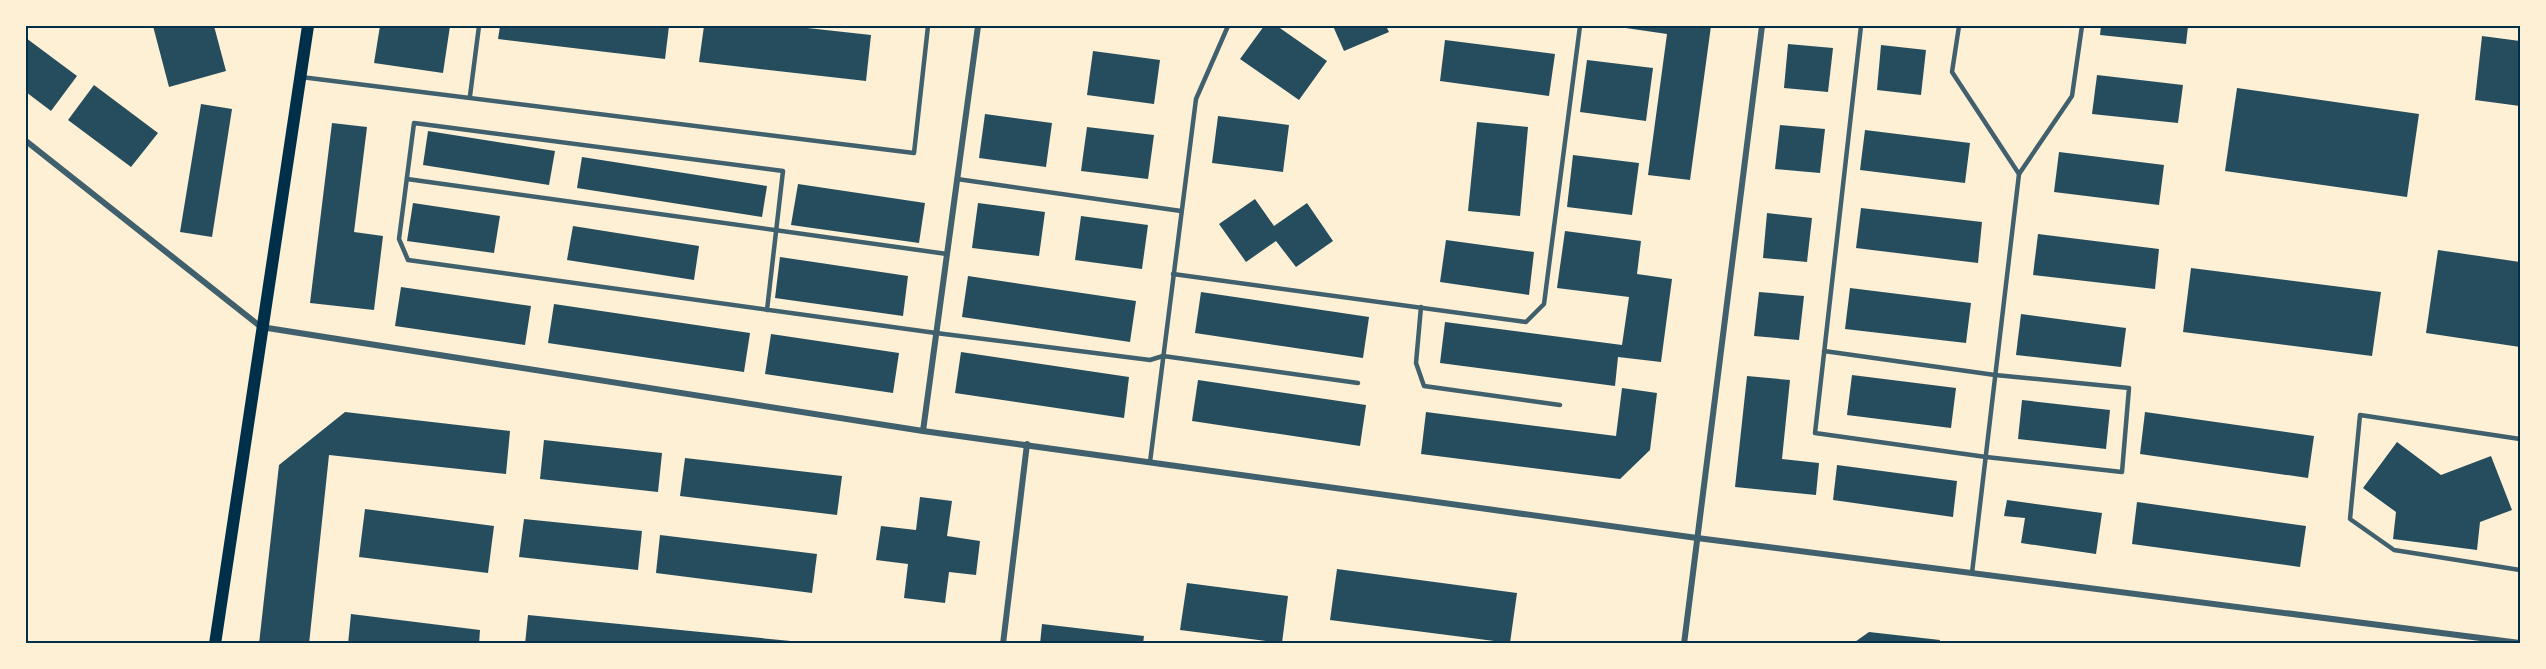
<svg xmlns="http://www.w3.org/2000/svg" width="2546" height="669" viewBox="0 0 2546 669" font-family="'Noto Sans',sans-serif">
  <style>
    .building { fill: #264d5e }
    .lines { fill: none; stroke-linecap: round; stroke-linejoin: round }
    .service { stroke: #3f606c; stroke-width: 4.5 }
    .minor { stroke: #3f606c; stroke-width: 6 }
    .secondary { stroke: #003049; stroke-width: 12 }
    .neatline { fill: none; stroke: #003049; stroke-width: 2 }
  </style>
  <rect width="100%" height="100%" fill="#fdf0d5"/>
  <g class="building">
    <path d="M153,26H214L226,71L169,87Z"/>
    <path d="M380,26H450L443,73L374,63Z"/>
    <path d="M500,26H669L665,59L498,39Z"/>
    <path d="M704,26H789L871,35L866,81L699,62Z"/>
    <path d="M1264,26H1277L1327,61L1299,100L1240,59Z"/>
    <path d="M1333,26H1386L1389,32L1344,51Z"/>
    <path d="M1612,26H1711L1690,180L1648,175L1667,34Z"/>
    <path d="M2101,26H2188L2186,44L2100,35Z"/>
    <path d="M2482,36L2520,41V106L2475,100Z"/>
    <path d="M26,38L77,76L51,111L26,92Z"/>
    <path d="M1445,40L1555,54L1549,96L1440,81Z"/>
    <path d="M1788,44L1833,48L1828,92L1784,88Z"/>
    <path d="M1881,45L1926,50L1921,95L1877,90Z"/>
    <path d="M1093,51L1160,60L1154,104L1087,95Z"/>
    <path d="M1587,60L1653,68L1646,121L1580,112Z"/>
    <path d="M2097,75L2183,85L2178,123L2092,114Z"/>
    <path d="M94,85L158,133L131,167L68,120Z"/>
    <path d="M2237,88L2419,114L2407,197L2225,171Z"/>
    <path d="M201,104L232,109L212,237L180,232Z"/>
    <path d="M985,114L1052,123L1046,167L979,158Z"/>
    <path d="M1218,116L1289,125L1283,172L1212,163Z"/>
    <path d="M1477,122L1528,127L1520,216L1468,211Z"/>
    <path d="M332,123L367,127L354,232L383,236L374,310L310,303Z"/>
    <path d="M1780,125L1825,129L1820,173L1775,169Z"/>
    <path d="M1087,127L1154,135L1148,179L1081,171Z"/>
    <path d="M1865,130L1970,143L1965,183L1860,170Z"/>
    <path d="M428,131L555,151L549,185L423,165Z"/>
    <path d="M2059,152L2164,165L2159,205L2054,192Z"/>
    <path d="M1573,155L1639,163L1632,215L1567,207Z"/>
    <path d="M582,157L767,186L762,217L577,188Z"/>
    <path d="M798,184L925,203L919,243L791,225Z"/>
    <path d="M1255,199L1274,226L1307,203L1333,241L1296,267L1276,241L1246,262L1219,224Z"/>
    <path d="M413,203L500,216L494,253L407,241Z"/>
    <path d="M978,203L1045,212L1039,256L972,248Z"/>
    <path d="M1861,208L1982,222L1978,263L1856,248Z"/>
    <path d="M1767,213L1812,218L1807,262L1763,258Z"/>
    <path d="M1081,216L1148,225L1142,269L1075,260Z"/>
    <path d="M573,226L699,246L694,280L567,260Z"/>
    <path d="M1565,231L1641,241L1637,274L1672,279L1661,362L1618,357L1615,386L1440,363L1445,322L1622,345L1629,297L1557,288Z"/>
    <path d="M2038,234L2159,249L2155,289L2033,275Z"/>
    <path d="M1446,240L1534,252L1529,295L1440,282Z"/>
    <path d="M2438,250L2520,262V347L2426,333Z"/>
    <path d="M780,257L908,276L903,316L775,298Z"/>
    <path d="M2191,268L2381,292L2372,356L2183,332Z"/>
    <path d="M968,276L1136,301L1130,342L962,317Z"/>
    <path d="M401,287L531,306L525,345L395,326Z"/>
    <path d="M1850,288L1971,303L1966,343L1845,329Z"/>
    <path d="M1201,292L1369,317L1363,358L1195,333Z"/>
    <path d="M1759,292L1804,296L1799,340L1754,336Z"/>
    <path d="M554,304L750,333L744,372L548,343Z"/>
    <path d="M2021,314L2126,328L2121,367L2016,355Z"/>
    <path d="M771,334L899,353L893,393L765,374Z"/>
    <path d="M961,352L1129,377L1124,418L955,393Z"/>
    <path d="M1852,375L1956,388L1951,428L1847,415Z"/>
    <path d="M1747,376L1790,380L1782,459L1819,463L1816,495L1735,487Z"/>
    <path d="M1198,380L1366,405L1360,446L1192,421Z"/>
    <path d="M1622,388L1657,393L1650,450L1620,479L1421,454L1426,412L1616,436Z"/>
    <path d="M2022,400L2110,410L2106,449L2018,439Z"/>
    <path d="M345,412L510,431L506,474L329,455L309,644H259L279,465Z"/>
    <path d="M2145,412L2314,436L2308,478L2140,454Z"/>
    <path d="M544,440L662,453L658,492L540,479Z"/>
    <path d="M2397,442L2441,475L2491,456L2512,510L2480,522L2477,550L2393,539L2396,512L2363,488Z"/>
    <path d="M685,458L842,476L837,515L680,496Z"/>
    <path d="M1837,465L1957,481L1953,517L1833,500Z"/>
    <path d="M920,497L952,501L947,536L980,541L976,575L949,572L945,603L904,598L908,564L876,560L881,526L916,530Z"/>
    <path d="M2007,500L2102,513L2096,554L2021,543L2025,518L2004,516Z"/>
    <path d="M2137,502L2306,526L2300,567L2132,544Z"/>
    <path d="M365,509L494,526L488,573L359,557Z"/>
    <path d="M524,519L642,531L638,570L519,557Z"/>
    <path d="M660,535L817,554L812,593L656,573Z"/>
    <path d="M1337,569L1517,593L1510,643L1330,620Z"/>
    <path d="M1187,583L1288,596L1282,643L1180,630Z"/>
    <path d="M351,614L480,630L479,644H348Z"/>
    <path d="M528,615L801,642V644H525Z"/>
    <path d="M1042,624L1144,636L1143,644H1040Z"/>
    <path d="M1869,632L1940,640L1939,644H1852Z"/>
  </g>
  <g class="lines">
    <g class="service">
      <path d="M1959,26L1952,72L2019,174"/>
      <path d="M301,77L914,153L928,26"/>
      <path d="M470,96L479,26"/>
      <path d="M407,179L947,254"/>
      <path d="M957,179L1181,211"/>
      <path d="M1173,274L1526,322L1544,304L1580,26"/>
      <path d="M1421,307L1416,363L1424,386L1560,405"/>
      <path d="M767,310L783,171L414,123L399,239L408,260L936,333L1150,360L1163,356L1358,383"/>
      <path d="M1824,351L1995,375L2129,388L2122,472L1986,457L1815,433L1861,26"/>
      <path d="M2520,439L2360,415L2350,519L2394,550L2520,570"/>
      <path d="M1150,462L1196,99L1228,26"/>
      <path d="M1972,573L2019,174L2072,96L2082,26"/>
    </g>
    <g class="minor">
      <path d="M26,141L261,327L923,431L1697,538L2520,643"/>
      <path d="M923,431L978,26"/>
      <path d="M1003,644L1027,444"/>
      <path d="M1684,644L1762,26"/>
    </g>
    <path class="secondary" d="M215,644L308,26"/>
  </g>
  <rect width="2546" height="669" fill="none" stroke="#fdf0d5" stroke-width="54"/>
  <rect x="27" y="27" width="2492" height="615" class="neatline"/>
</svg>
